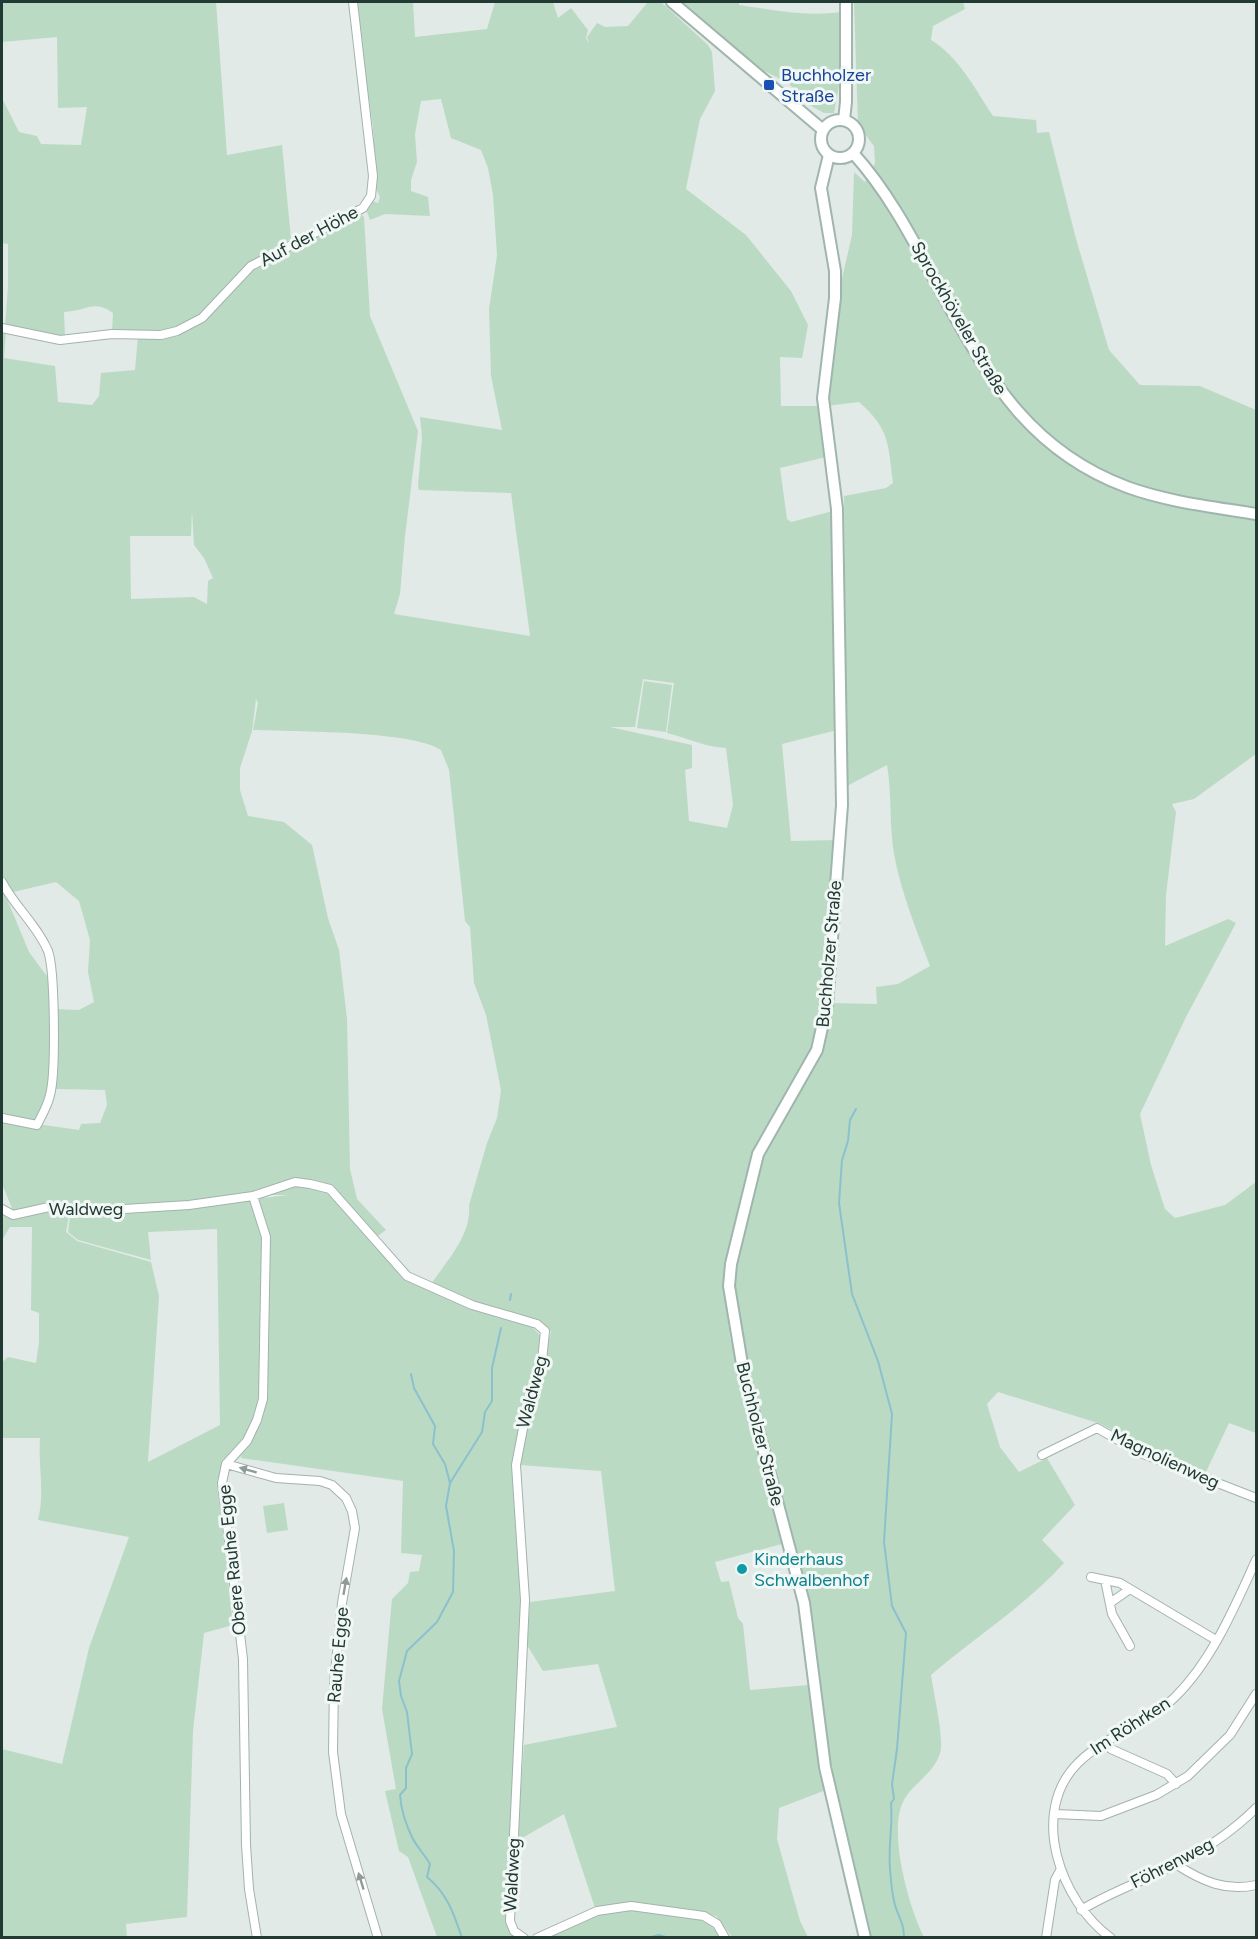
<svg xmlns="http://www.w3.org/2000/svg" width="1258" height="1939" viewBox="0 0 1258 1939" font-family="Figtree,sans-serif">
  <style>
    .green { fill: #bbdac4; fill-rule: evenodd }
    .lines { fill: none; stroke-linecap: round; stroke-linejoin: round }
    .stream { stroke: #8bc1cd; stroke-width: 2 }
    .street-casing { stroke: #a4b2ad; stroke-width: 10 }
    .secondary-casing { stroke: #a0b5ae; stroke-width: 14 }
    .street { stroke: #fff; stroke-width: 8 }
    .secondary { stroke: #fff; stroke-width: 10 }
    .oneway { fill: #909c9a }
    .transit-dot { fill: #1a4fb4; stroke: #f1f7f4; stroke-width: 2 }
    .culture-dot { fill: #0f9aa8; stroke: #f1f7f4; stroke-width: 2 }
    .labels { text-anchor: middle; stroke-width: 6; stroke-linejoin: round; paint-order: stroke }
    .transit-label { font-size: 18px; fill: #164399; stroke: #f1f7f4; text-anchor: start }
    .street-label { font-size: 18px; fill: #223a34; stroke: #f1f7f4 }
    .culture-label { font-size: 18px; fill: #0d838f; stroke: #f1f7f4; text-anchor: start }
  </style>
  <rect width="100%" height="100%" fill="#e1eae6"/>
  <path class="green" d="M2,2h214l11,153 55,-10 9,94 -42,25 -48,50 -13,9 -27,10 -49,-1 1,-19c-19,-14 -27,-2 -49,-1l1,26 -60,-12 3,-39v-43l-6,-1v-145l17,34 18,4 4,8 40,1 6,-38 -29,1 -1,-71 -55,5z
    M355,2h58l2,35 72,-8 8,-27h58l5,16 13,-10 17,22 -2,8 3,6 -2,-7 10,-14 8,4 23,-1 20,-24h13l47,43 4,7 3,39 -15,28 -14,70 60,46 45,56 17,34 -6,33 -22,-1 1,49h38l7,51 -46,11 7,51 4,3 42,-11 4,219 -55,14 9,97 45,-1 -19,219 10,-26 3,-30 47,1 -1,-17 22,-3 32,-18c-14,-37 -29,-74 -36,-112 -5,-29 -2,-60 -7,-89l-40,21 -3,-290 42,-8 7,-5c-5,-39 -3,-54 -34,-81l-33,4 15,-123 11,-48 2,-63 11,10 10,-19 -1,-17 -16,-21 -4,-123h109l2,7 -32,17 -2,14c28,17 44,49 62,76l43,4 1,13 12,-1 27,107 33,111 31,35 60,1 56,24v344l-62,45 -22,5 4,8 -10,83 -1,51 63,-27 8,4 -50,94 -46,97 11,51 14,44 10,9 50,-13 31,-23v251l-27,-10 -24,51 -51,-20 -53,-30 -103,-32 -11,12 13,43 19,25 28,-14 28,47 -33,35 22,23c-39,43 -89,74 -133,112 3,21 11,53 10,73 -2,22 -28,35 -37,52 -17,30 5,108 20,137h-53l-40,-173 -22,-166 -39,-142 -36,-148 -3,-70 -7,53 6,46 52,207 -67,18 6,20 8,-1 9,37 5,6 7,66 59,-5 17,105 -47,18 -2,31 23,82 8,16h-76l-16,-21c-41,-5 -79,-18 -121,-8l-31,-94 -47,27 7,-96 93,-18 -19,-63 -55,7 -16,-26 3,-43 85,-11 -14,-120 -81,-6c6,-45 21,-89 31,-134l-15,-11 -59,-16 -46,-20c16,-23 41,-50 38,-79l18,-62 10,-25 4,-28 -15,-75 -12,-32 -4,-56 -5,-6 -16,-151 -8,-20c-31,-20 -147,-18 -188,-20l5,-27 -2,-4 -4,32 -12,37v22l8,26 36,6 28,23 16,73 11,32 8,69 3,150 7,30 29,31 -11,8 30,40 70,32 57,17 10,10 -29,128 9,145 -15,312 3,11 6,4h-79l-29,-80 -9,-6 -14,-60 11,-2 -14,-80 10,-110 16,-16 2,-11 9,-1 3,-16 -21,-2 2,-72 -162,-23 1,-3 -6,6 -3,-3 -16,22 16,145 -29,8 -11,98 -6,186 -61,7 1,13h-125v-188l60,15 27,-116 40,-111 -91,-17c7,-27 0,-55 2,-82h-38v-76l6,-5 28,6 3,-21v-29l-8,-3 1,-83h-22l-8,13v-29c20,9 45,-1 68,-1l-4,22 11,9 74,21 8,34 -11,166 72,-37 -3,-196 -69,3 3,28 -73,-20 -10,-8 3,-22 147,-7 70,-8h-40l-59,9 -80,4 -40,-2 -55,7 -12,-29v-65l77,11 2,-6 19,-1 7,-18 -2,-15 -49,-1 -13,35 -41,-8v-229l27,65 20,27 3,30 27,1 15,-8 -6,-30 2,-32 -11,-39 -23,-19 -47,11 -7,-14v-548h4l-2,27 51,8 3,36 34,3 7,-9 2,-23 34,-3 3,-34c60,8 75,-30 113,-66 10,-10 28,-16 40,-23l1,6v-6l69,-33 3,3 6,99 48,115 -13,105 -5,58 -6,20 136,22 -19,-143 -92,-3 -1,-4 4,-49 -2,-20 82,13 -11,-54 -2,-67 8,-54 -4,-60 -5,-27 -7,-18 -30,-12 -10,-39 -20,2 -6,33 2,28 -6,18v11l17,6 2,19 -45,-2 -15,6 -4,-11 6,-8 6,2 2,-6 -4,-8 -3,-62zM192,511l2,34 10,13 9,20 -5,3 -1,23 -13,-7 -63,2 -1,-63h61zM643,679l31,4 -7,50c20,5 38,14 59,15l7,57 -6,23 -38,-7 -4,-51 7,-2v-23l-82,-18h25z
    M678,2h61v3c34,5 68,12 102,7v62l-7,39h-10l-11,-6 -25,-24 -37,-19z
    M644,681l28,4 -6,47 -29,-4z
    M284,1503l4,27 -21,3 -4,-27z
    M632,1908c28,5 75,2 89,30h-173l49,-24z"/>
  <g class="lines">
    <path class="stream" d="M856,1109l-6,11 -2,21 -6,19 -3,43 13,91 26,67 14,53 -8,128 8,64 14,27 -9,116 -5,35 2,15 -3,4c2,22 -3,43 -1,66 1,12 2,30 7,42 4,10 7,15 7,27
      M510,1300l1,-6
      M411,1374l3,14 21,38 -2,18 12,20 5,19
      M462,1938c-8,-24 -15,-45 -35,-61l3,-13c-5,-9 -14,-18 -18,-27 -6,-12 -11,-29 -12,-42l6,-7v-20l6,-14 -5,-42 -6,-16 -2,-15 8,-30 30,-29 16,-30 1,-41 -8,-45 4,-23 32,-51 3,-20 7,-11v-33l9,-40
      M647,1938l12,-3 10,3"/>
    <defs>
      <path id="street" d="M2,328l58,12 52,-6 49,1 16,-4 25,-13 49,-52 112,-58 8,-12 2,-20 -20,-174
        M2,882c13,25 35,43 46,69 7,19 8,123 2,144 -2,10 -8,20 -13,30l-35,-7
        M253,1196l13,41 -3,162 -6,21 -10,21 -21,23 -4,19 21,176 3,186 3,44 8,49
        M2,1209l11,6 36,-8 59,3 81,-5 64,-9 42,-14 15,2 20,5 77,87 65,29 65,19 8,7 -3,30 -16,52 -10,52 9,135 -15,321 4,10 10,7
        M1042,1455l55,-27 44,25 115,45
        M226,1464l50,14 44,3 12,4 14,13 6,13 3,17 -13,75 -8,80 -1,69 8,62 37,124
        M1091,1577l29,6 96,57
        M1105,1580l7,34 18,32
        M1110,1603l20,-14
        M1106,1742l5,7 56,25 9,10
        M1055,1814l46,2 55,-21 32,-19 42,-41 26,-41
        M1177,1865c25,16 49,27 79,20
        M1081,1910c31,-19 65,-30 96,-46 29,-15 56,-33 79,-56
        M537,1938l60,-27 34,-5 73,10 13,8 8,14
        M1046,1938l9,-58 6,-11
        M1111,1938c-50,-36 -83,-125 -33,-175 28,-28 69,-38 97,-66 37,-36 60,-91 81,-137"/>
      <path id="secondary" d="M672,2l151,128
        M821 139a19 19 0 1 1 38 0a19 19 0 1 1-38 0Z
        M844,120l2,-18v-100
        M853,153c39,43 64,95 92,146 46,84 88,153 182,188 41,15 87,20 129,27
        M829,155l-8,33 14,83v27l-12,100 14,111 5,296 -15,200 -10,45 -59,104 -27,110 -2,22 15,90 60,227 21,164 40,171"/>
    </defs>
    <use href="#street" class="street-casing"/>
    <use href="#secondary" class="secondary-casing"/>
    <use href="#street" class="street"/>
    <use href="#secondary" class="secondary"/>
  </g>
  <defs><path id="oneway-solid" d="M-6-.8H1V-3.2L6.5 0L1 3.2V.8H-6Z" transform="scale(1.5)"/></defs>
  <g class="oneway">
    <use href="#oneway-solid" transform="translate(248 1470) rotate(-164)"/>
    <use href="#oneway-solid" transform="translate(345 1586) rotate(-80)"/>
    <use href="#oneway-solid" transform="translate(361 1881) rotate(-107)"/>
  </g>
  <rect class="transit-dot" x="763" y="79" width="12" height="12" rx="3"/>
  <circle class="culture-dot" cx="742" cy="1569" r="6"/>
  <g class="labels">
    <g class="transit-label">
      <text x="781" y="81">Buchholzer<tspan x="781" dy="21">Straße</tspan></text>
    </g>
    <g class="street-label">
      <text transform="translate(309 236) rotate(-28)" y="6">Auf der Höhe</text>
      <text transform="translate(959 318) rotate(60)" y="6">Sprockhöveler Straße</text>
      <text transform="translate(829 954) rotate(-85)" y="6">Buchholzer Straße</text>
      <text x="86" y="1215">Waldweg</text>
      <text transform="translate(532 1392) rotate(-75)" y="6">Waldweg</text>
      <text transform="translate(760 1434) rotate(76)" y="6">Buchholzer Straße</text>
      <text transform="translate(1165 1459) rotate(25)" y="6">Magnolienweg</text>
      <text transform="translate(232 1560) rotate(-96)" y="6">Obere Rauhe Egge</text>
      <text transform="translate(338 1655) rotate(-85)" y="6">Rauhe Egge</text>
      <text transform="translate(1130 1726) rotate(-33)" y="6">Im Röhrken</text>
      <text transform="translate(1172 1863) rotate(-27)" y="6">Föhrenweg</text>
      <text transform="translate(512 1875) rotate(-87)" y="6">Waldweg</text>
    </g>
    <g class="culture-label">
      <text x="754" y="1565">Kinderhaus<tspan x="754" dy="21">Schwalbenhof</tspan></text>
    </g>
  </g>
  <rect width="1258" height="1939" fill="none" stroke="#223a34" stroke-width="6"/>
</svg>
